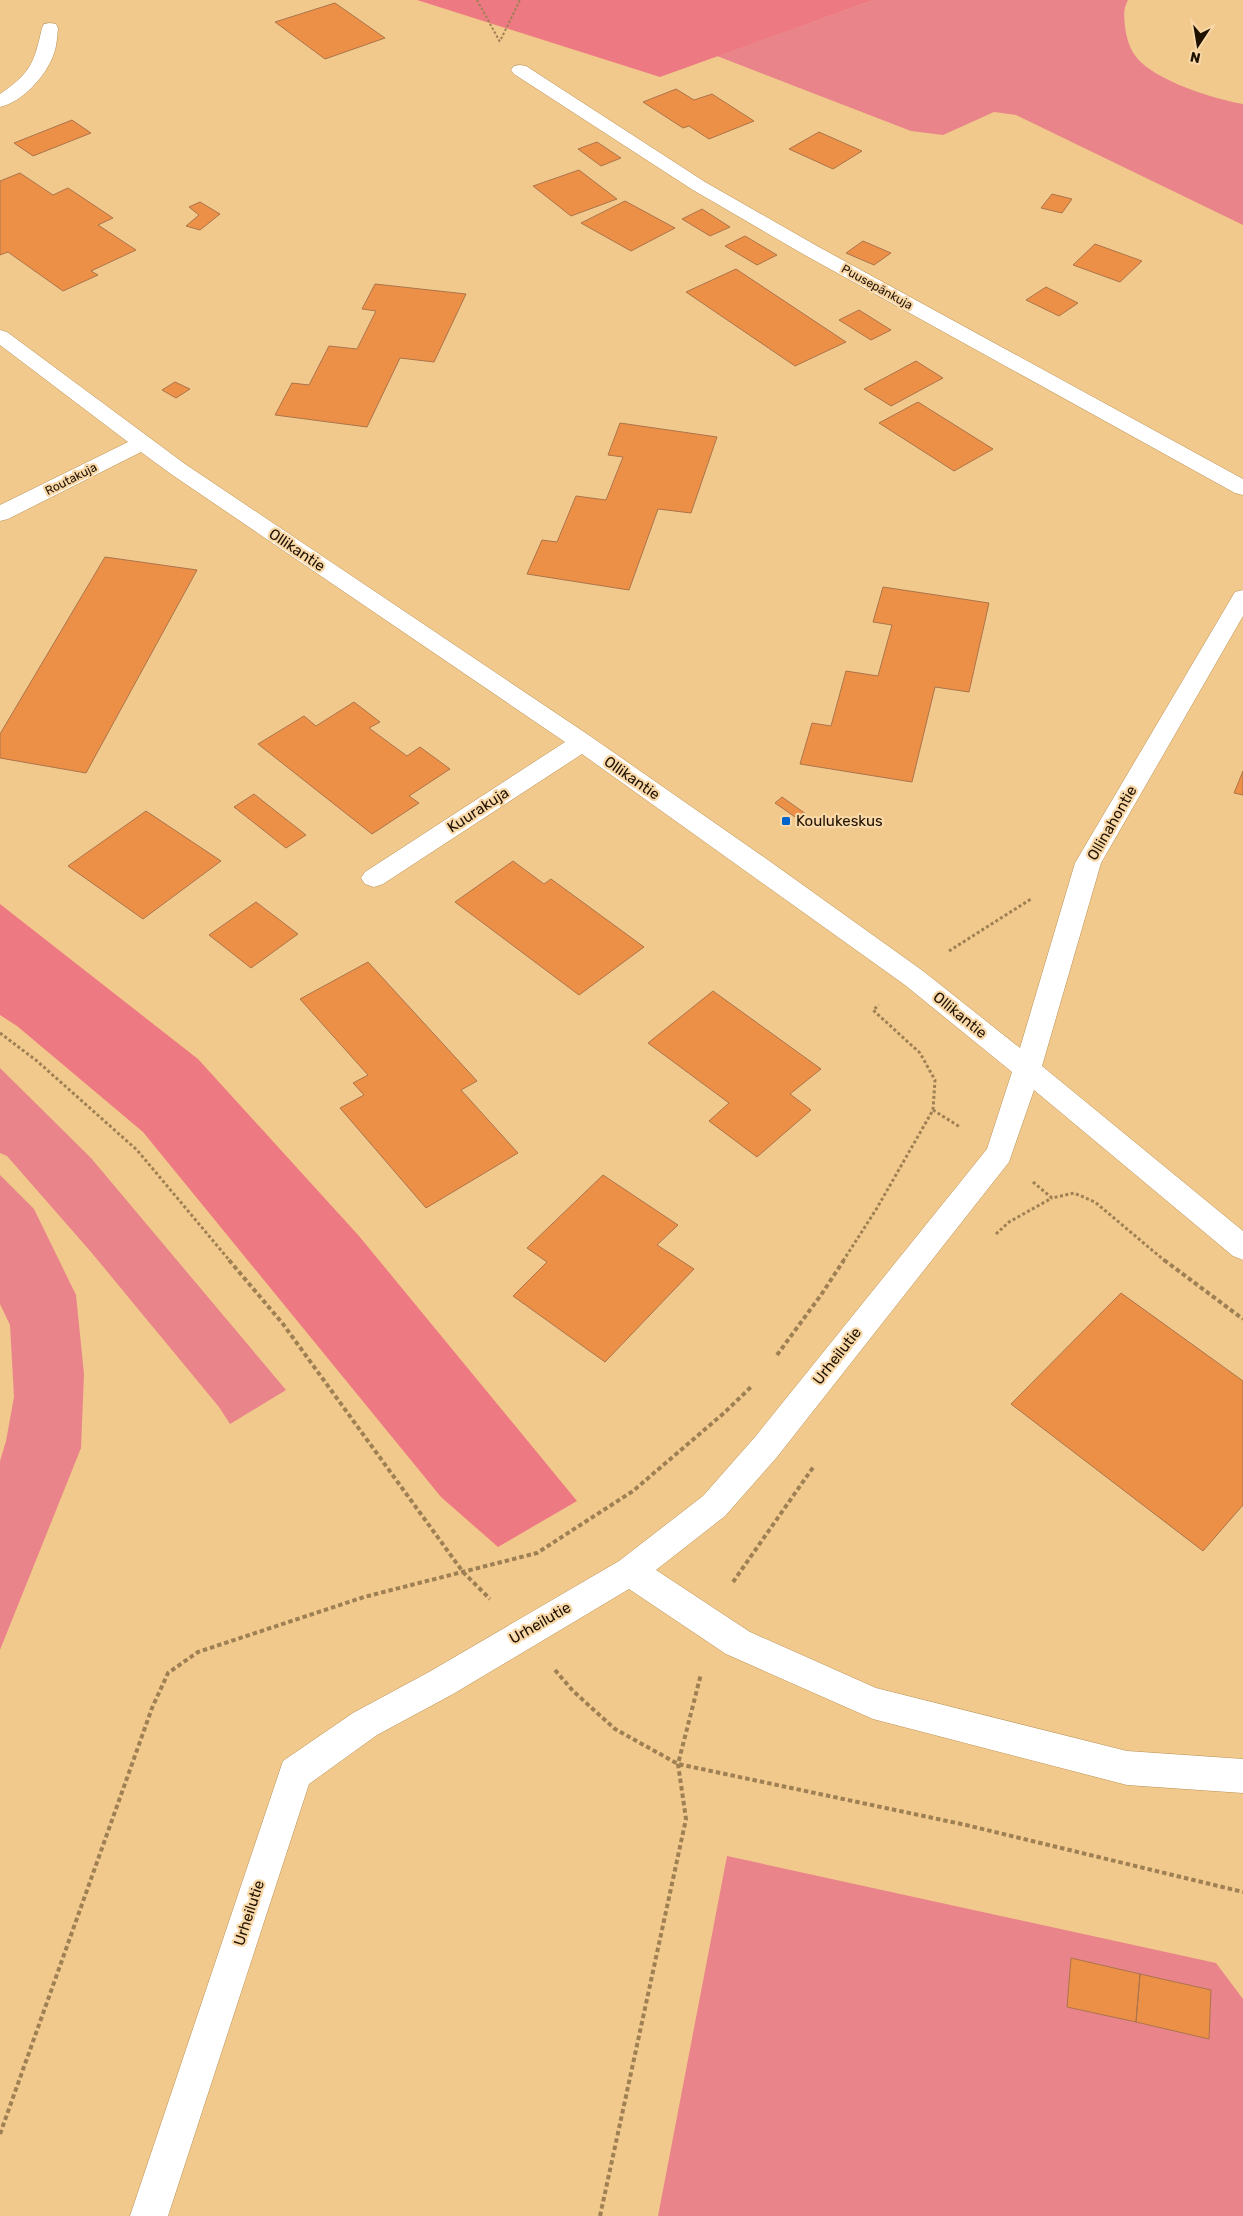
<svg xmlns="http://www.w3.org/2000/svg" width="1243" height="2216" viewBox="0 0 1243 2216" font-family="Rubik,sans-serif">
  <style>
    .green { fill: #e8848a }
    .forest { fill: #ed7a83 }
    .building { fill: #ec9047; stroke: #ac744b }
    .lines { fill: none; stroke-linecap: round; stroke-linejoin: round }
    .minor-casing { stroke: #b89155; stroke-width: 1 }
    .path-far2 { stroke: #9e8054; stroke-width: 2; stroke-dasharray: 2.5 2; stroke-linecap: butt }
    .path-far1 { stroke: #9e8054; stroke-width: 3; stroke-dasharray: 3 2.5; stroke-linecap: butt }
    .path { stroke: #9e8054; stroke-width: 4; stroke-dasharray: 4.5 3; stroke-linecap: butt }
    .minor { fill: #fff; fill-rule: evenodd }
    .poi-dot { fill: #0265cd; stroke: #f9d8a8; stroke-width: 2 }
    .labels { text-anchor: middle; stroke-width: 4.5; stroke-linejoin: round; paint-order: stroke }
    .far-street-label { font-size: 12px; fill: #1f1100; stroke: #f9d8a8 }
    .street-label { font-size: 15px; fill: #1f1100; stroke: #f9d8a8 }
    .poi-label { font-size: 15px; fill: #1f1100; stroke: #f9d8a8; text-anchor: start }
  </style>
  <rect width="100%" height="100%" fill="#f2c98c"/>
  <path class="green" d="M874,0h254c-5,9 -4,16 -3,26 1,11 5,24 12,32 19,23 77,41 106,46v121l-227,-110 -22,-3 -51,23 -32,-4 -194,-75z
    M0,1068l91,90 195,232 -56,34 -11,-17 -128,-155 -84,-96 -7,-3z
    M0,1175l34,34 42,86 8,79 -3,74 -81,202v-189l6,-20 8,-44 -4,-72 -10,-21z
    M727,1856l489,107 27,36v217h-585z"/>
  <path class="forest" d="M417,0h457l-214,77z
    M0,904l198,155 161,177 218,265 -79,46 -57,-50 -298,-365 -126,-106 -17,-11z"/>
  <path class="building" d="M335,3l50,35 -60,21 -50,-37z
    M676,89l18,11 18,-6 42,27 -45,18 -20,-13 -6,2 -40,-26z
    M72,120l19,13 -58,23 -19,-13z
    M819,132l43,19 -29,18 -44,-20z
    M597,142l24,16 -20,8 -23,-17z
    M579,170l38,29 -46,17 -38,-30z
    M20,173l33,22 15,-7 45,30 -15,7 38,25 -45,21 7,4 -35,16 -55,-39 -8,3v-74z
    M1052,194l20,5 -10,14 -21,-5z
    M625,201l50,27 -44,23 -50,-28z
    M200,202l20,12 -20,16 -14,-4 13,-11 -10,-8z
    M702,209l28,18 -20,9 -28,-17z
    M745,236l32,19 -20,10 -32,-19z
    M863,241l28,12 -17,12 -28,-12z
    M1095,244l47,17 -22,21 -47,-17z
    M736,269l110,73 -51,24 -109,-74z
    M375,284l91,10 -32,68 -34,-4 -33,69 -92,-12 17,-32 17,2 20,-39 28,3 19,-38 -14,-2z
    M1046,287l32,16 -19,13 -33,-16z
    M859,310l32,20 -20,10 -32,-20z
    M916,361l27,17 -52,28 -27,-17z
    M175,382l15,7 -14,9 -14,-8z
    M918,402l75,47 -39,22 -75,-48z
    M620,423l97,14 -26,76 -33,-4 -29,81 -102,-16 15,-34 15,2 19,-46 30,4 17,-43 -15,-2z
    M105,557l92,13 -111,203 -86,-15v-24z
    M883,587l106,16 -20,89 -34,-5 -23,95 -112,-18 12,-41 19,3 15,-55 32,5 14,-51 -19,-3z
    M354,702l26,20 -11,6 38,28 13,-9 30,22 -41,27 10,7 -47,31 -114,-90 46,-28 12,10z
    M1243,771v24l-9,-2z
    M254,794l52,41 -20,13 -52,-41z
    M782,797l24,17 -8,5 -23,-16z
    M146,811l75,50 -78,58 -75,-53z
    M513,861l31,23 7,-5 93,68 -65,48 -124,-93z
    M256,902l42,32 -47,34 -42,-33z
    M368,962l109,119 -16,9 57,63 -92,55 -86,-100 24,-13 -11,-12 15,-8 -68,-76z
    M713,991l108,78 -31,25 21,16 -54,47 -48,-36 20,-18 -81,-60z
    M603,1175l75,50 -21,20 37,24 -89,93 -92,-66 34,-34 -20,-14z
    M1121,1293l122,88v124l-40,46 -192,-147z
    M1071,1958l69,16 -4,48 -69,-15z
    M1140,1974l71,16 -2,49 -73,-17z"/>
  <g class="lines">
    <defs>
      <path id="minor" d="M50,23l6,1 2,4c-1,9 -1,19 -5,28 -8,21 -31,46 -53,51v-13c31,-21 34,-31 42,-66l2,-4z
        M520,65l6,1 179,116 112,64 426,233v16l-8,-2 -432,-239 -110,-64 -179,-116 -3,-4 3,-4z
        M0,330l7,2 178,132 405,272 178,124 155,111 97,77 55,-185 157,-266 3,-5 8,-2v26l-142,247 -59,203 201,165v29l-10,-4 -199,-166 -25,72 -232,295 -52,59 -69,54 94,62 126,56 251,63 116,8v34l-116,-8 -254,-66 -147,-65 -97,-65 -176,105 -76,41 -68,49 -141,432h-38l153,-455 70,-48 76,-41 190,-111 84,-65 52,-59 232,-288 25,-77 -107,-87 -323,-231 -199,130 -9,3 -9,-3 -4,-6 4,-6 200,-130 -394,-268 -30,-22 -133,67 -8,2v-16l128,-63 -128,-97z"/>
    </defs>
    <use href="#minor" class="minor-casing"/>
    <path class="path-far2" d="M477,0l23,42
      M501,39l19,-39"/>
    <path class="path-far1" d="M949,951l82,-52
      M0,1033l37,28 100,89 93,111
      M933,1110l27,17
      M1033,1182l19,16 22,-5 21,9 70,59
      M996,1234l13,-12 43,-24
      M843,1261l34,-53 56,-98 2,-30 -15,-27 -47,-43 6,-5"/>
    <path class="path" d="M229,1260l54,64 180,248 27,27
      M1164,1260l79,59
      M777,1355l44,-60 23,-35
      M733,1582l81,-116
      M555,1670l18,21 42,38 63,35 288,61 277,67
      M0,2134l152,-426 16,-35 30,-21 166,-55 173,-44 96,-62 91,-78 27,-26
      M600,2216l86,-397 -8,-55 23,-90"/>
    <use href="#minor" class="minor"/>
  </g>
  <rect class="poi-dot" x="781" y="816" width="10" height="10" rx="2.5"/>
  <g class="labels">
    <g class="far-street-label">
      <text transform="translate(877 287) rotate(29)" y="4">Puusepänkuja</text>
      <text transform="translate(71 479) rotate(-27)" y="4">Routakuja</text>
    </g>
    <g class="street-label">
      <text transform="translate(297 550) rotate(34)" y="5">Ollikantie</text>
      <text transform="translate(632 778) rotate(35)" y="5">Ollikantie</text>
      <text transform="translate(478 810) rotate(-33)" y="5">Kuurakuja</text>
      <text transform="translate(1112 823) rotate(-60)" y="5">Ollinahontie</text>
      <text transform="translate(960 1015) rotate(39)" y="5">Ollikantie</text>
      <text transform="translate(837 1356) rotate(-52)" y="5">Urheilutie</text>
      <text transform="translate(540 1623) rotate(-30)" y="5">Urheilutie</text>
      <text transform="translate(249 1913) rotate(-72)" y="5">Urheilutie</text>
    </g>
    <g class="poi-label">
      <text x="796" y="826">Koulukeskus</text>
    </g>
  </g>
  <g transform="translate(1198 45) rotate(192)" stroke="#f9d8a8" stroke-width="4" paint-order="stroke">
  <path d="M0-4L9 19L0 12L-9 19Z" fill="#1f1100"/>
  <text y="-8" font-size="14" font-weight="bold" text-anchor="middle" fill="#1f1100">N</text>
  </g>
</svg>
